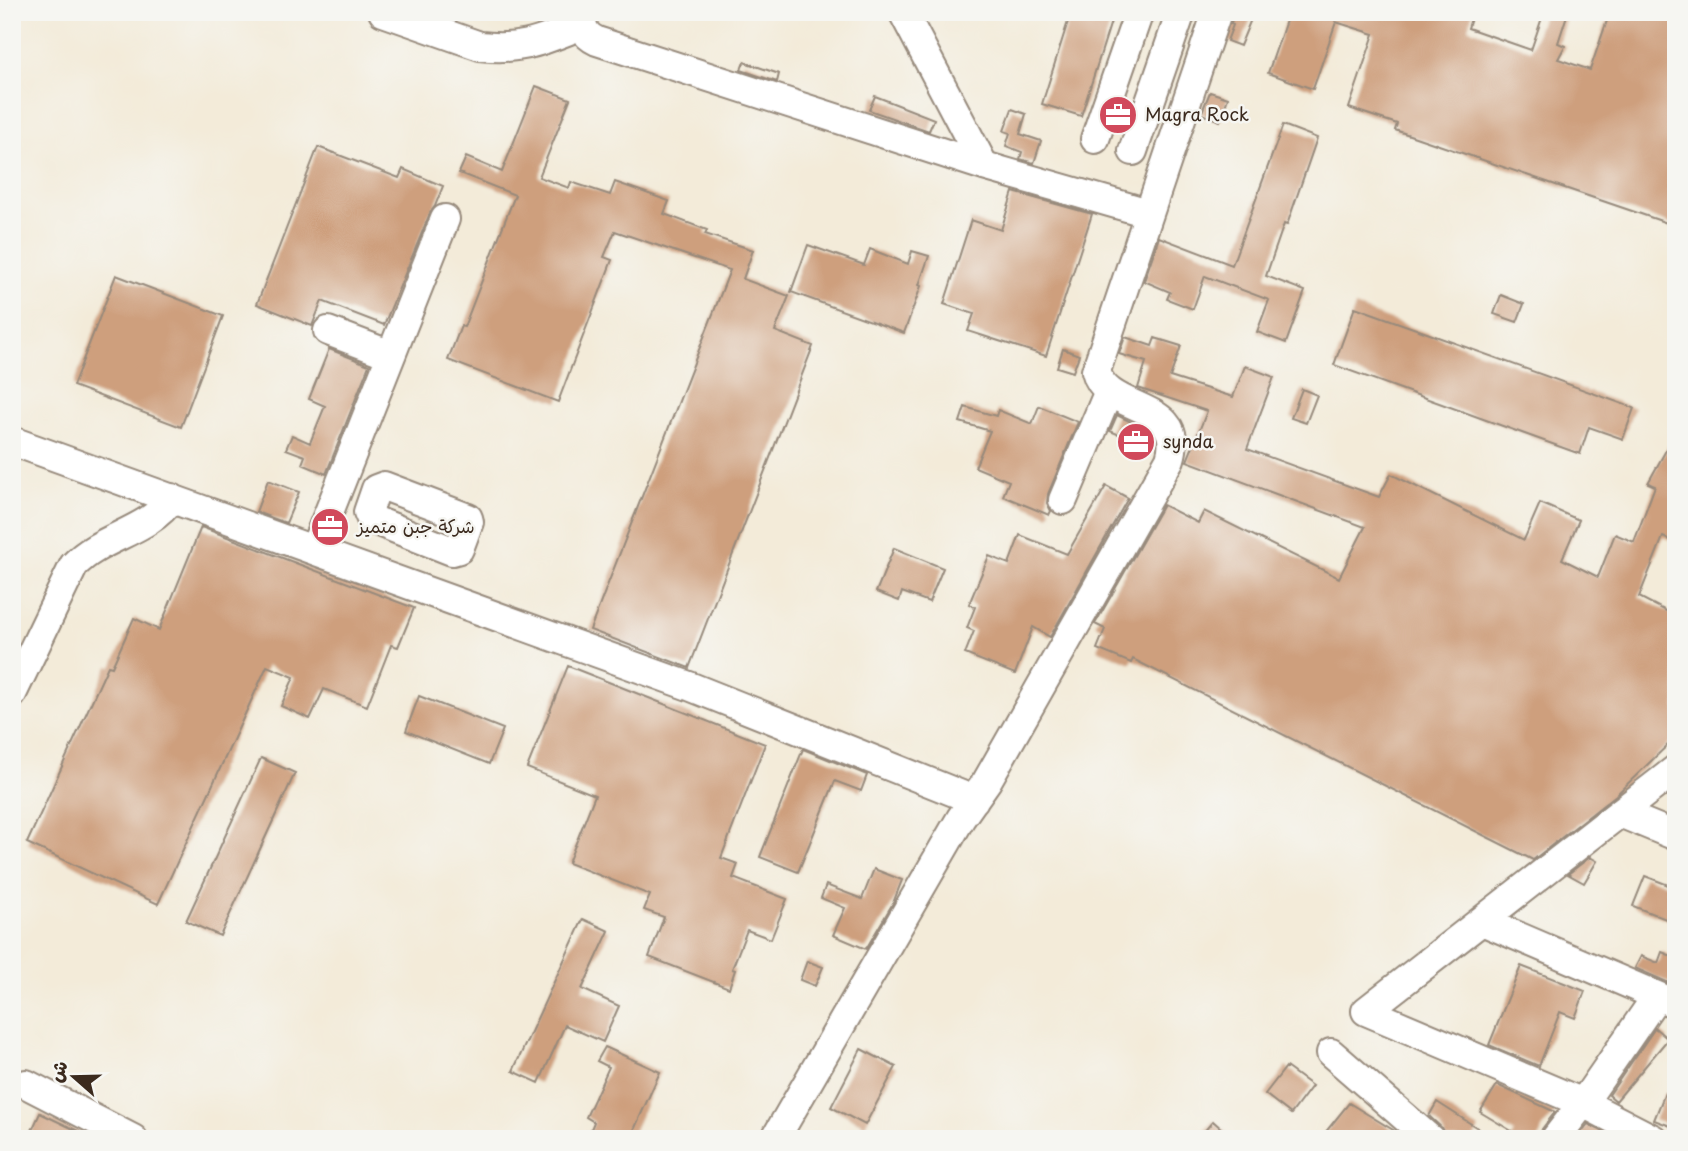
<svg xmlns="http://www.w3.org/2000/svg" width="1688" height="1151" viewBox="0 0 1688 1151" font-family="'Playpen Sans','Playpen Sans Arabic',sans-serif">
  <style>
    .building { fill: #ce9f7d }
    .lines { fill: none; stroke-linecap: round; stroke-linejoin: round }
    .minor-casing { stroke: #978a7c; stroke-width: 32 }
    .minor { stroke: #fff; stroke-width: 28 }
    .labels { text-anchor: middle; stroke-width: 5; stroke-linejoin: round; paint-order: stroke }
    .poi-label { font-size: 18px; fill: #3b2a1e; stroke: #f6f6f2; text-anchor: start }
  </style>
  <rect width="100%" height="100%" fill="#f6f6f2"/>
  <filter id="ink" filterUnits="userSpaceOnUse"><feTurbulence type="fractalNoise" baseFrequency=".0143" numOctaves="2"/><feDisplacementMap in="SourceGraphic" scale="14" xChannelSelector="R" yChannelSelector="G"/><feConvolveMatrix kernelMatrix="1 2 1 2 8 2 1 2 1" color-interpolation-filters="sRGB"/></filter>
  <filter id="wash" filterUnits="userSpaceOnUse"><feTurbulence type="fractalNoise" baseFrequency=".00686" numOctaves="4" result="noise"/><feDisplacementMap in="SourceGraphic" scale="28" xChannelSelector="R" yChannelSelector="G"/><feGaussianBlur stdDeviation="1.57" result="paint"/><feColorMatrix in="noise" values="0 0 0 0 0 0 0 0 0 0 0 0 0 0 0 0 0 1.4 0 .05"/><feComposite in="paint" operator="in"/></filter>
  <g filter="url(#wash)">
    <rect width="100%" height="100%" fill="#f3ebd9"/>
    <g id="blocks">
      <path class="building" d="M1071,12h43l-33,104 -39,-12z
        M1233,12h21l-14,34 -13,-5 6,-16 -2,-1z
        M1289,12h184l-5,16 63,22 13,-38h24l-10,31 7,3 -7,13 32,11 20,-58h66v214l-281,-96 2,-6 -48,-16 25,-74 -38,-12 -23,67 -45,-16z
        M744,62l35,12 -2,8 -36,-12z
        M536,86l34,13 -31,78 30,11 2,-6 39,13 5,-13 54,19 -5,13 43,16 -2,4 48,16 -10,29 46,17 -14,35 38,15 -124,322 -99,-38 140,-360 -115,-39 -11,26 8,3 -54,142 -110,-42 13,-34 3,1 51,-132 -56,-22 7,-16 36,15z
        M1210,92l18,6 -8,23 -19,-7z
        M875,96l59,23 -5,12 -60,-21z
        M1012,109l14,5 -6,20 21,7 -7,22 -14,-4 2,-7 -16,-6 4,-13 -6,-2z
        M1283,125l34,13 -30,87 -3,-1 -18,52 39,15 -19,52 -29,-11 12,-32 -64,-24 -12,33 -26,-10 3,-7 -26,-11 15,-44 73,28z
        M318,147l81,31 4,-9 40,17 -8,20 -5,7 -46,112 -62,-24 -10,25 -55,-22z
        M1013,192l79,22 -46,142 -78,-25 6,-17 -30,-10 27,-84 30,10z
        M808,245l56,20 6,-16 38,15 4,-13 17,5 -10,29 2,1 -17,47 -113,-41z
        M116,275l107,41 -42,111 -108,-41z
        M1501,295l23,9 -7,18 -23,-8z
        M1355,307l279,101 -11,31 -34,-12 -9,27 -246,-89z
        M1125,337l27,9 3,-8 26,8 -11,31 63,20 12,-31 29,11 -27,72 132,48 12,-23 133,66 16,-37 39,17 -17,39 36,18 17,-43 19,8 21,-56 -7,-3 28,-51v110l-13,-5 -24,60 37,19v121l-60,58 -83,65 -400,-201 -2,4 -34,-14 8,-20 -10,-5 68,-119 35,18 6,-12 135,67 26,-51 -178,-66 20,-50 -69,-23 8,-26 -27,-8z
        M329,349l40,16 -43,109 -24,-10 3,-8 -19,-7 6,-14 18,8 15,-37 -16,-7z
        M1063,349l16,6 -6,17 -16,-5z
        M1302,389l15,6 -11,28 -15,-5z
        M1039,406l39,16 -30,72 -1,9 4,8 -2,4 -46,-19 6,-15 -34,-14 15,-36 -30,-9 5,-15 31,9 2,-6 34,14z
        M1117,415l30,15 6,6 -4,11 -39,-16z
        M268,480l31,12 -13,31 -30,-11z
        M1106,486l22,12 -78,139 -17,-10 -18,47 -50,-20 9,-23 -7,-3 8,-21 -6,-3 20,-48 20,8 11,-29 47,19z
        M201,527l213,81 -16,39 -7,-2 -24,61 -43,-17 -14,30 -29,-13 13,-29 -27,-11 -109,238 -131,-61 81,-177 4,1 22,-49 25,12z
        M894,548l49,20 -14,34 -27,-10 -3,9 -23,-9z
        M568,666l197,78 -44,114 17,6 -5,14 54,21 -16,40 -24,-9 -15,39 3,1 -6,18 -80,-31 15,-40 -20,-7 6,-15 -82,-32 27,-68 -68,-27z
        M419,696l84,33 -14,35 -83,-33z
        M803,749l64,26 -6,16 -26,-10 -37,91 -38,-15z
        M261,758l34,15 -75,163 -34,-15z
        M1590,857l7,4 -13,22 -16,-9z
        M874,869l28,11 -9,23 -27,46 -33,-14 12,-27 -24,-10 5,-13 36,14z
        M1645,876l31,12v35l-43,-17z
        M583,919l26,12 -27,58 37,17 -16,36 -38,-17 -26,58 -26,-12z
        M1662,952l14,6v28l-41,-18 6,-12 17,7z
        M807,961l16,6 -8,19 -15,-6z
        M1521,966l64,25 -10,27 -15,-6 -21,54 -50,-21z
        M1655,1028l13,11 -52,62 -7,-6z
        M605,1047l55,25 -30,67h-43l7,-17 -8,-5 23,-50 -12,-6z
        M861,1049l35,18 -31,58 -34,-18z
        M1286,1067l26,19 -21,28 -26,-20z
        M1497,1085l58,27 -13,17 -3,10h-28l4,-6 -35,-21z
        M1665,1093l11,4v31l-22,-8z
        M1437,1102l42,27 -6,10h-27l-5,-12 -12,-11z
        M1349,1103l49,30 6,6h-84z
        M40,1113l23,11 32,15h-67z
        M1213,1121l20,18h-35z
        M1588,1124l12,6 13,9h-37z"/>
    </g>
  </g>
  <g filter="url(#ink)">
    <use href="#blocks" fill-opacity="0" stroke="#978a7c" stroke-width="2"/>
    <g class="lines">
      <defs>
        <path id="minor" d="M383,12l97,34c43,5 63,-6 102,-21
          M584,12c-4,14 0,23 13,29l387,125 164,47
          M903,12l81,154
          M1095,139l44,-127
          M1133,151l48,-139
          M328,331l63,24
          M12,441l677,245 285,114
          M384,486l84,32 1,4 -10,27 -7,2 -81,-32 -3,-7 8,-23z
          M1063,500l46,-109
          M314,550l131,-331
          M12,694l62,-129c27,-29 75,-33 98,-67
          M1620,813l56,23
          M1482,921l194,83
          M1331,1053l99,86
          M26,1084l107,55
          M775,1139l186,-321 26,-37 183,-322c18,-59 -64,-45 -74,-88l121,-359
          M1555,1139l28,-36 74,-107
          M1653,1139l-70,-36 -217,-92 310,-242"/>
      </defs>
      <use href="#minor" class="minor-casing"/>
      <use href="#minor" class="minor"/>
    </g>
  </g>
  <defs>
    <symbol id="office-disc" viewBox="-11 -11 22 22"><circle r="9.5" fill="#d1495b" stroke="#f6f6f2"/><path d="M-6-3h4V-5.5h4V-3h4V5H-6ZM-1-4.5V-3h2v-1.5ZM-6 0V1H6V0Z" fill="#fff"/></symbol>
  </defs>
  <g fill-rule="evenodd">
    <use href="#office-disc" x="1096" y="93" width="44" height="44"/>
    <use href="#office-disc" x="1114" y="420" width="44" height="44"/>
    <use href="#office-disc" x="308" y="505" width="44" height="44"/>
  </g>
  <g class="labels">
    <g class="poi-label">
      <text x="1145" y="121">Magra Rock</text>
      <text x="1163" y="448">synda</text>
      <text x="357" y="533">شركة جبن متميز</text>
    </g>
  </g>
  <rect width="1688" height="1151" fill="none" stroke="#f6f6f2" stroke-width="42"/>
  <g transform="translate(74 1077) rotate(290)" stroke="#f6f6f2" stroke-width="5" paint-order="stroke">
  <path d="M0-5L12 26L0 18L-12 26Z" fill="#3b2a1e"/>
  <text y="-10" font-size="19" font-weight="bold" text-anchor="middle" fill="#3b2a1e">ش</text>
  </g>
</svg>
